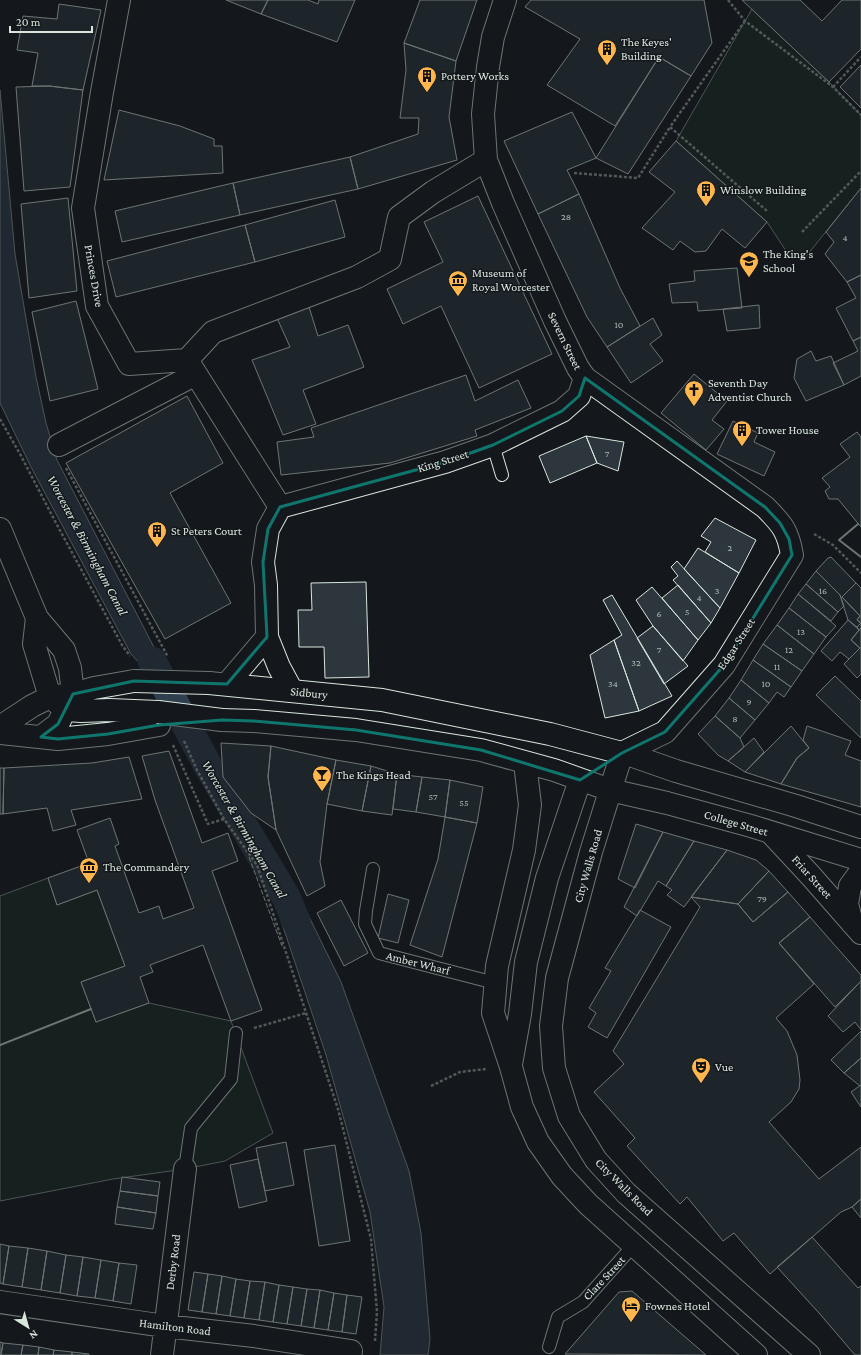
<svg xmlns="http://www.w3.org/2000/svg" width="861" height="1355" viewBox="0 0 861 1355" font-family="'Crimson Pro',serif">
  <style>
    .green { fill: #1a2d24; stroke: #939e99 }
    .water { fill: #2f3f4d; stroke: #939e99 }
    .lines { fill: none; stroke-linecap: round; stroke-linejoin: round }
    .canal { stroke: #2f3f4d; stroke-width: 29 }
    .building { fill: #2c363c; stroke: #d8e6dc }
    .lane-casing { stroke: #d8e6dc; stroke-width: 14 }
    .street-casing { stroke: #d8e6dc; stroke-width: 24 }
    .primary-casing { stroke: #d8e6dc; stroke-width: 24 }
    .path { stroke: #9da8a2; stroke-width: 2.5; stroke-dasharray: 3 2; stroke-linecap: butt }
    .lane { stroke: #14181c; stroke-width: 12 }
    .street { stroke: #14181c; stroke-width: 22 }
    .primary { stroke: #14181c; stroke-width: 22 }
    .primary-bridge-casing { stroke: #d8e6dc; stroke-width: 24; stroke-linecap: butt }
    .primary-bridge { stroke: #14181c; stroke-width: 22 }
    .fence { stroke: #d8e6dc; stroke-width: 1; stroke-dasharray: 5 2; stroke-linecap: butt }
    .wall { stroke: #d8e6dc; stroke-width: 2 }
    .marked { fill: none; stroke: #0f766e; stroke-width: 3; stroke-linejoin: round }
    .labels { text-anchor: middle; stroke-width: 3; stroke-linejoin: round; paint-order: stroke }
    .number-label { font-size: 10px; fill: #adbab4 }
    .poi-label { font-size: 12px; fill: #d8e6dc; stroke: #14181c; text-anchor: start }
    .street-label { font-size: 12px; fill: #d8e6dc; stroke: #14181c }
    .water-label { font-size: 13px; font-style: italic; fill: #d8e6dc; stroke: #14181c }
  </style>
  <rect width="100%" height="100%" fill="#14181c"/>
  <path class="green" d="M752,9l77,73 32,33v73l-57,71 -16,-5 -21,-32 -91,-81z
    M48,878l9,27 40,-15 28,76 -44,16 15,40 53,-19 82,18 42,112 -48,28 -40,8 -72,10 -113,22v-305z"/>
  <path class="water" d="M0,90l15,164 21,123 10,46 11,37 101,195 14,43 -41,-44 -100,-187 -31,-64z
    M292,882l49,100 68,189 12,62 9,106 -2,16h-48l4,-48 -14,-95 -44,-157 -56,-167z"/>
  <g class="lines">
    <path class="canal" d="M152,661l56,105 78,131 10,24"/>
  </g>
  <path class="building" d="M226,0h42l-7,14z
    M268,0h40l10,4 1,-4h36l-18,42 -76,-28z
    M420,0h57l-21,61 -52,-18z
    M531,0h173l8,43 -21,33 -32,-19 -44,69 -68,-41 33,-46 -55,-32z
    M742,0h58l22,21 20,-21h19v49l-32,33z
    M59,4l42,6 -18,80 -34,-4h-17l6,-33 -21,-3 6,-34 34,3z
    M404,43l52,18 -7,56 8,43 -99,29 -8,-32 68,-23 1,-16h-19l6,-48z
    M659,57l32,19 -63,98 -32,-16z
    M861,65v43l-21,-21z
    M49,86l34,4 -13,97 -46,4 -8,-104z
    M119,110l61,16 34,13v7h8l1,27 -119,7z
    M572,112l24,46 -29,12 12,24 -41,20 -34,-73z
    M676,141l91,81 -22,26 -23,-19 -16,22 -11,1 -15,-11 -7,9 -31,-22 33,-36 -26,-20z
    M350,157l8,32 -118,26 -7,-32z
    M233,183l7,32 -118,27 -7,-31z
    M861,188v87l-14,7 -22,-28 9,-12 -8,-10z
    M579,194l41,94 20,38 -33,21 -20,-30 -49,-103z
    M478,196l74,158 -73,34 -38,-82 -38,18 -16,-35 56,-27 -19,-40z
    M68,198l9,93 -48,7 -8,-94z
    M335,200l10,37 -90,25 -10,-37z
    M245,225l10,37 -139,35 -9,-36z
    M737,268l5,40 -44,3 -1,-9 -25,1 -3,-19 26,-3 -1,-10z
    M861,275v62l-8,4 -17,-33 20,-10 -9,-16z
    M76,301l22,88 -48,12 -18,-89z
    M759,305l1,23 -33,3 -4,-22z
    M309,307l9,29 30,-11 16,42 -61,23 13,34 -33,11 -31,-75 38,-13 -13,-29z
    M653,318l9,17 -12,9 13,17 -32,22 -24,-36z
    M861,337v39l-17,9 -11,-22 25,-12 -5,-10z
    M811,351l5,10 15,-5 13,29 -38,16 -12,-23 3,-19z
    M694,374l33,27 -15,19 12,9 -18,21 -45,-37z
    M466,375l9,26 43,-21 13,28 -56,22 2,6 -87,27 -109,12 -4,-33 37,-5 -3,-9z
    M187,396l36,67 -53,30 61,110 -66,36 -99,-176z
    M733,421l25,12 -4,9 21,10 -11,24 -47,-22z
    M857,432l4,5v90l-23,-28h-9l-4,-8 5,-4 -8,-9 28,-21 -10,-13z
    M586,436l38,6 -6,29 -21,-8z
    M586,436l11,27 -47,20 -11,-27z
    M715,518l41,22 -17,33 -34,-21 6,-10 -10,-6z
    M698,548l41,25 -19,35 -36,-39z
    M831,557l25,26 -14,14 18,19 -3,4 4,3 -4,4 -9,-7 -8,-25 -24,-24 12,-13z
    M677,561l43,47 -9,15 -38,-43 5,-4 -7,-9z
    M816,571l24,24 4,11 -6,6 -32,-28z
    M366,582l3,95 -44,1 -1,-31h-25l-1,-37h14l-1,-27z
    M856,583l5,5v40l-2,2 -2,-3 4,-4 -4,-3 3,-4 -18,-19z
    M806,584l32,28 -7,9 -33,-27z
    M678,585l33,38 -13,17 -36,-42z
    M652,587l46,53 -15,21 -30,-35 -17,-26z
    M798,594l38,32 -10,11 -37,-29z
    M612,595l60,101 -33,15 -25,-71 8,-5 -19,-35z
    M789,608l37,29 -12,17 -37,-29z
    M848,620l11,10 -8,10 9,8 -11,11 -9,-7 -8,9 -11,-10z
    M777,625l37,29 -12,17 -39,-27z
    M653,626l35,40 -24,18 -27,-46z
    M861,628v46l-4,4 -13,-14 16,-16 -9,-8z
    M614,640l25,71 -34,7 -15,-63z
    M763,644l39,27 -11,16 -38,-27z
    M753,660l38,27 -7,10 -7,-5 -8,11 -28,-23z
    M835,676l26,25v37l-45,-43z
    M741,680l28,23 -14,17 -26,-22z
    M729,698l26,22 -15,18 -25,-22z
    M715,716l25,22 4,9 -16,14 -10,-6 -20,-21z
    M791,726l18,22 -12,10 -16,26 -36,-12z
    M807,726l44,15 -6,14 16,6v46l-80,-23 16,-26 12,-10 -6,-8z
    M754,738l10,14 -19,20 -17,-11z
    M221,743l50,3 -3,31 8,53 -25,-17 -28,-36z
    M271,746l65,14 -9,44 -7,58 5,24 -18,10 -31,-66 -8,-53z
    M169,751l33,92 26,-10 10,28 -26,10 50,139 -31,11 -28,-76 -53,20 3,7 -13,5 9,26 -53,19 -15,-40 44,-16 -28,-76 -40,15 -9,-27 41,-15 -12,-33 33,-12 9,26 -4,2 24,67 20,-7 4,13 31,-11 -39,-108 -13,-44z
    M129,757l13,42 -71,11 5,15 -23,6 -6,-23 -44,6 1,-46 88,-5z
    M336,760l35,6 -9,45 -35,-7z
    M371,766l26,8 -5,41 -30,-4z
    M0,768h4l-1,46h-3z
    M397,774l25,3 -6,35 -23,-3z
    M422,777l28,3 -5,37 -29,-5z
    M450,780l33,7 -6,36 -32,-6z
    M445,817l32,6 -35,134 -32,-12 28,-86z
    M636,824l27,8 -28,56 -17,-9z
    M663,832l31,9 -28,45 -8,-5 -21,35 -13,-9z
    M694,841l33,9 -43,57 -17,-12 5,-5 -6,-4z
    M727,850l29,10 13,11 -31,33 -47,-7z
    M769,871l19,21 -35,30 -15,-18z
    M788,892l22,25 -31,26 35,41 -38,34 11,13 10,24 3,25 -1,9 -8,13 -22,20 50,57 42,-32v52l-9,8 -11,5 -71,62 -36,-41 -11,8 -36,-44 -7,7 -53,-58 8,-8 -41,-46 30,-28 -11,-13 87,-144 -9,-10 47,7 15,18z
    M388,894l21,6 -11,43 -20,-5z
    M341,900l27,53 -24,13 -27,-53z
    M640,910l31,17 -64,111 -19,-11 8,-14 -7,-5 22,-37 -6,-3z
    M810,917l51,58v6l-26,26 -56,-64z
    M861,981v49l-6,-8 -12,10 -15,-16z
    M861,1031v27l-17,15 -13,-13z
    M861,1058v27l-1,1 -16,-13z
    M861,1085v22l-10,-15z
    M286,1142l8,43 -29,6 -9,-43z
    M335,1145l15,96 -31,5 -15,-96z
    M258,1159l9,42 -28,7 -9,-43z
    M122,1177l38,5 -2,14 -38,-5z
    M120,1191l38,5 -2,17 -39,-6z
    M861,1199v19l-9,-11z
    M117,1207l39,6 -3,16 -38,-5z
    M812,1237l46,51 3,-2v69h-6l-36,-42 -42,-46z
    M0,1244l9,2 -6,38 -3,-1z
    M9,1246l19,2 -6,39 -19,-3z
    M28,1248l19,3 -6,39 -19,-3z
    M47,1251l19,4 -6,38 -19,-3z
    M66,1255l17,2 -6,39 -17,-3z
    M83,1257l18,3 -6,38 -18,-2z
    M101,1260l18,3 -6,38 -18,-3z
    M119,1263l18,2 -6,39 -18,-3z
    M194,1272l14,2 -6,38 -14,-2z
    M208,1274l14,2 -6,38 -14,-2z
    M222,1276l14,3 -6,37 -14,-2z
    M236,1279l14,2 -6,37 -14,-2z
    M250,1281l15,1 -6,38 -15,-2z
    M265,1282l14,3 -6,37 -14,-2z
    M279,1285l14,2 -6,37 -14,-2z
    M293,1287l14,2 -6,37 -14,-2z
    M307,1289l13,1 -6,38 -13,-2z
    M320,1290l14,3 -6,37 -14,-2z
    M632,1291l74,64 -141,-1 54,-62z
    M334,1293l13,2 -5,37 -14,-2z
    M347,1295l15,2 -6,37 -14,-2z
    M0,1342l3,1 -2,12h-1z
    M3,1343l20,2 -2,10h-20z
    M23,1345l16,2 -1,8h-17z
    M39,1347l15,3 -1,5h-15z
    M54,1350l18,2v3h-19z
    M72,1352l17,2v1h-17z"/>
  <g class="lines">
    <defs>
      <path id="lane" d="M493,445l9,30
        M373,869l-7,42 -1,13 14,29 116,30
        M185,1169l6,-41 40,-49 5,-46
        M549,1347l9,-30 25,-15 50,-56"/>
      <path id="street" d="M119,0l-17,92 -19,116 14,98 32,58 58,-4 93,147
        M505,0l-12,37 -5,30 -5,47 3,46 17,43 52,118 23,47 7,10 180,129c17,17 23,24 27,48l-68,110 -59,67 -43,21
        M187,360l26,-28 144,-55 33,-18 9,-42 34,-25 53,-32
        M59,445l137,-71
        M280,507l165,-45 48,-17 69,-34 17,-15 6,-18
        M280,507l-12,22 -5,33 3,23 1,52 12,30 13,24
        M227,684l40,-47
        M771,833l40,43 50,57
        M852,923l-5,-19 3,-18 11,-15
        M0,1302l165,24 89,10 97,15
        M162,1355l23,-186"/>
      <path id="primary" d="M0,529l37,89 27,32 6,18 3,26 -15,30 -17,13
        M37,618l-3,26 16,53
        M209,683l173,17 168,34 83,22 43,15 120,35 65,21
        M55,701l11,9 15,1 29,-1 48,2
        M222,720l32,1 102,9 125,20 73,20 56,20 57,13 84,23 110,34
        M0,727l32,-21 18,-9 23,-3 21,-6 40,-7
        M0,733l58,6 50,-5 51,-9
        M622,753l-31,99 -34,126 -6,48 3,42 15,48 27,44 30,33 183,162
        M525,763l5,42 -6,45 -27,116 -4,47 18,54 11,40 16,35 24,34 26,28 168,151
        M511,1064l9,-50 6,-52 21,-84 33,-98"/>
    </defs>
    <use href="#lane" class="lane-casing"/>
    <use href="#street" class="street-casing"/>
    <use href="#primary" class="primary-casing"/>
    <path class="path" d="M728,0l17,21 88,66 28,28
      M745,21l-75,106 97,84
      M833,87l28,-30
      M574,173l64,5 32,-51
      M802,232l59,-61
      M0,419l20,35 36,69 66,122 8,11
      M66,468l102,189
      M814,534l19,11 28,28
      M184,741l13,29 27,49 33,46 81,244 33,130 6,73 -2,29
      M173,745l35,79 16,-5
      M254,1028l52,-15
      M431,1086l29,-14 26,-3"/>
    <use href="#lane" class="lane"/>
    <use href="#street" class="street"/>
    <use href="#primary" class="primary"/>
    <defs>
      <path id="primary-bridge" d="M134,681l75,2
        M158,712l64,8"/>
    </defs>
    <use href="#primary-bridge" class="primary-bridge-casing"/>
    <use href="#primary-bridge" class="primary-bridge"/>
    <path class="fence" d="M249,857l33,89"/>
    <path class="wall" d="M858,524l-19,16 22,17
      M0,1045l91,-36"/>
  </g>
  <path d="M0 0H861V1355H0ZM585,378l180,129 15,16 9,16 3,16 -68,110 -59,67 -43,21 -42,27 -99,-30 -125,-20 -102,-9 -32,-1 -63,5 -51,9 -50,5 -17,-2 17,-13 15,-30 61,-13 93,3 40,-47 -4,-75 5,-33 12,-22 165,-45 48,-17 69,-34 17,-15z" fill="#14181c" fill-opacity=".55" fill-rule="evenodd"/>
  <path class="marked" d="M585,378l180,129 15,16 9,16 3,16 -68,110 -59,67 -43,21 -42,27 -99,-30 -125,-20 -102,-9 -32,-1 -63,5 -51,9 -50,5 -17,-2 17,-13 15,-30 61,-13 93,3 40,-47 -4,-75 5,-33 12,-22 165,-45 48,-17 69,-34 17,-15z"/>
  <defs>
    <symbol id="building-pin" viewBox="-11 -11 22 30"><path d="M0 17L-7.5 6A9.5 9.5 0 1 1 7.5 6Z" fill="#ffb74d" stroke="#14181c"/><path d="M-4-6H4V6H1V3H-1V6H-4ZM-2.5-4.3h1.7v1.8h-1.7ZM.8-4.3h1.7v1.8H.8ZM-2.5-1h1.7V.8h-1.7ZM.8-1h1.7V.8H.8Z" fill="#111"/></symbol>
    <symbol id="school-pin" viewBox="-11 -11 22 30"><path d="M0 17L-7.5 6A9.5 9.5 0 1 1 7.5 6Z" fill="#ffb74d" stroke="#14181c"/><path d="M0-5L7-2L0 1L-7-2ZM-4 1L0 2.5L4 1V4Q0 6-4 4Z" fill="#111"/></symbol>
    <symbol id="museum-pin" viewBox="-11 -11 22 30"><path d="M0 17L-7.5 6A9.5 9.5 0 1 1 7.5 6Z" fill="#ffb74d" stroke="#14181c"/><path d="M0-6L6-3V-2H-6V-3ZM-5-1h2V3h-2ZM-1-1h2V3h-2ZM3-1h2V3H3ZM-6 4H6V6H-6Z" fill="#111"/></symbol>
    <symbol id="church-pin" viewBox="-11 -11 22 30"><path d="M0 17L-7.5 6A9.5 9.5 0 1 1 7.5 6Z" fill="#ffb74d" stroke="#14181c"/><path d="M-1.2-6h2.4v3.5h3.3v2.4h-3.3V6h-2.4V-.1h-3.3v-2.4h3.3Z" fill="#111"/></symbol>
    <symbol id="bar-pin" viewBox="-11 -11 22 30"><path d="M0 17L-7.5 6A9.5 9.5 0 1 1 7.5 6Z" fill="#ffb74d" stroke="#14181c"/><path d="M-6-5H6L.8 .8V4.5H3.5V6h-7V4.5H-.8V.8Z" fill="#111"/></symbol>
    <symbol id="theatre-pin" viewBox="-11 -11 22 30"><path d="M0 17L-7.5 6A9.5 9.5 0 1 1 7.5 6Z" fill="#ffb74d" stroke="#14181c"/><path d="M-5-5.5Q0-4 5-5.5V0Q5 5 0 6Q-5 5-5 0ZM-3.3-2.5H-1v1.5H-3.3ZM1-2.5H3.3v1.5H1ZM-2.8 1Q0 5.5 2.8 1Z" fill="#111"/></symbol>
    <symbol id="hotel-pin" viewBox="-11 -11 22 30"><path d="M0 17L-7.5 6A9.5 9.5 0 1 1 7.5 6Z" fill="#ffb74d" stroke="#14181c"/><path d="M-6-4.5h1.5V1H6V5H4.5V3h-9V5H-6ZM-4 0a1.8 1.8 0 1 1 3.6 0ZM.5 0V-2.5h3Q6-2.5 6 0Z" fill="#111"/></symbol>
  </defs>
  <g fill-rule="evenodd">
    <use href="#building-pin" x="596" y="38" width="22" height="30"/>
    <use href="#building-pin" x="416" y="65" width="22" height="30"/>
    <use href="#building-pin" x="695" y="179" width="22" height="30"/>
    <use href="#school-pin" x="738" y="250" width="22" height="30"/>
    <use href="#museum-pin" x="447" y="269" width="22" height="30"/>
    <use href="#church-pin" x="683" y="379" width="22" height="30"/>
    <use href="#building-pin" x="731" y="419" width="22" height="30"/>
    <use href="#building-pin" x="146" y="520" width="22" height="30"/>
    <use href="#bar-pin" x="311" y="764" width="22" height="30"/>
    <use href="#museum-pin" x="78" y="856" width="22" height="30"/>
    <use href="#theatre-pin" x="690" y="1056" width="22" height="30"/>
    <use href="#hotel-pin" x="620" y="1295" width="22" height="30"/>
  </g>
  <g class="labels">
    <g class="number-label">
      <text x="566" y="220">28</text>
      <text x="845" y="241">4</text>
      <text x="619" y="328">10</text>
      <text x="607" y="457">7</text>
      <text x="730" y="551">2</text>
      <text x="717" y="594">3</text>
      <text x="823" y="594">16</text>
      <text x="699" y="601">4</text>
      <text x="687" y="615">5</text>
      <text x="659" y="617">6</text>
      <text x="801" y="635">13</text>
      <text x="659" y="653">7</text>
      <text x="789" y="653">12</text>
      <text x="636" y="666">32</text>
      <text x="777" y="670">11</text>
      <text x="613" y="687">34</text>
      <text x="766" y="687">10</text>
      <text x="749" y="705">9</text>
      <text x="735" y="722">8</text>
      <text x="433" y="800">57</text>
      <text x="464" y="806">55</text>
      <text x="762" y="902">79</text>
    </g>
    <g class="poi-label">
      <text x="621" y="46">The Keyes'<tspan x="621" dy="14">Building</tspan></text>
      <text x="441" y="80">Pottery Works</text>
      <text x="720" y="194">Winslow Building</text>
      <text x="763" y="258">The King's<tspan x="763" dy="14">School</tspan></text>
      <text x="472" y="277">Museum of<tspan x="472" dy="14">Royal Worcester</tspan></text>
      <text x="708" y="387">Seventh Day<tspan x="708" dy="14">Adventist Church</tspan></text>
      <text x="756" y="434">Tower House</text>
      <text x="171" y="535">St Peters Court</text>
      <text x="336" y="779">The Kings Head</text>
      <text x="103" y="871">The Commandery</text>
      <text x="715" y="1071">Vue</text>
      <text x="645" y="1310">Fownes Hotel</text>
    </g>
    <g class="street-label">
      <text transform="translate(94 276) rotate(80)" y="4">Princes Drive</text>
      <text transform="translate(565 341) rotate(64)" y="4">Severn Street</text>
      <text transform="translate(443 461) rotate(-17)" y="4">King Street</text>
      <text transform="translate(736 644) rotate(-57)" y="4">Edgar Street</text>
      <text transform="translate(309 693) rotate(6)" y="4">Sidbury</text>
      <text transform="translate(736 823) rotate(16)" y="4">College Street</text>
      <text transform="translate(588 866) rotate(-74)" y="4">City Walls Road</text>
      <text transform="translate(812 877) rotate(48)" y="4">Friar Street</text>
      <text transform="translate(418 963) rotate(14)" y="4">Amber Wharf</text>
      <text transform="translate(624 1187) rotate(45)" y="4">City Walls Road</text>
      <text transform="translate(173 1262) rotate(-83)" y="4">Derby Road</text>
      <text transform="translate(604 1278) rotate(-47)" y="4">Clare Street</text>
      <text transform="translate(175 1327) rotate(7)" y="4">Hamilton Road</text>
    </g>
    <g class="water-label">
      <text transform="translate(88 545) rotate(62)" y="5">Worcester &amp; Birmingham Canal</text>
      <text transform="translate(245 829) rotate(60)" y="5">Worcester &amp; Birmingham Canal</text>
    </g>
  </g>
  <g transform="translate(28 1327) rotate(143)" stroke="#14181c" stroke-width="3" paint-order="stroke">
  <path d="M0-3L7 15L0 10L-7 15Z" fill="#d8e6dc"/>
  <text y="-6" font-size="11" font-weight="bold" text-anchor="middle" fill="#d8e6dc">N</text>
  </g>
  <path d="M10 26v6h82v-6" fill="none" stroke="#d8e6dc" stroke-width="2"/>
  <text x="16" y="26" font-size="12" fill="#d8e6dc" stroke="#14181c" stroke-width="3" paint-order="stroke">20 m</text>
</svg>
